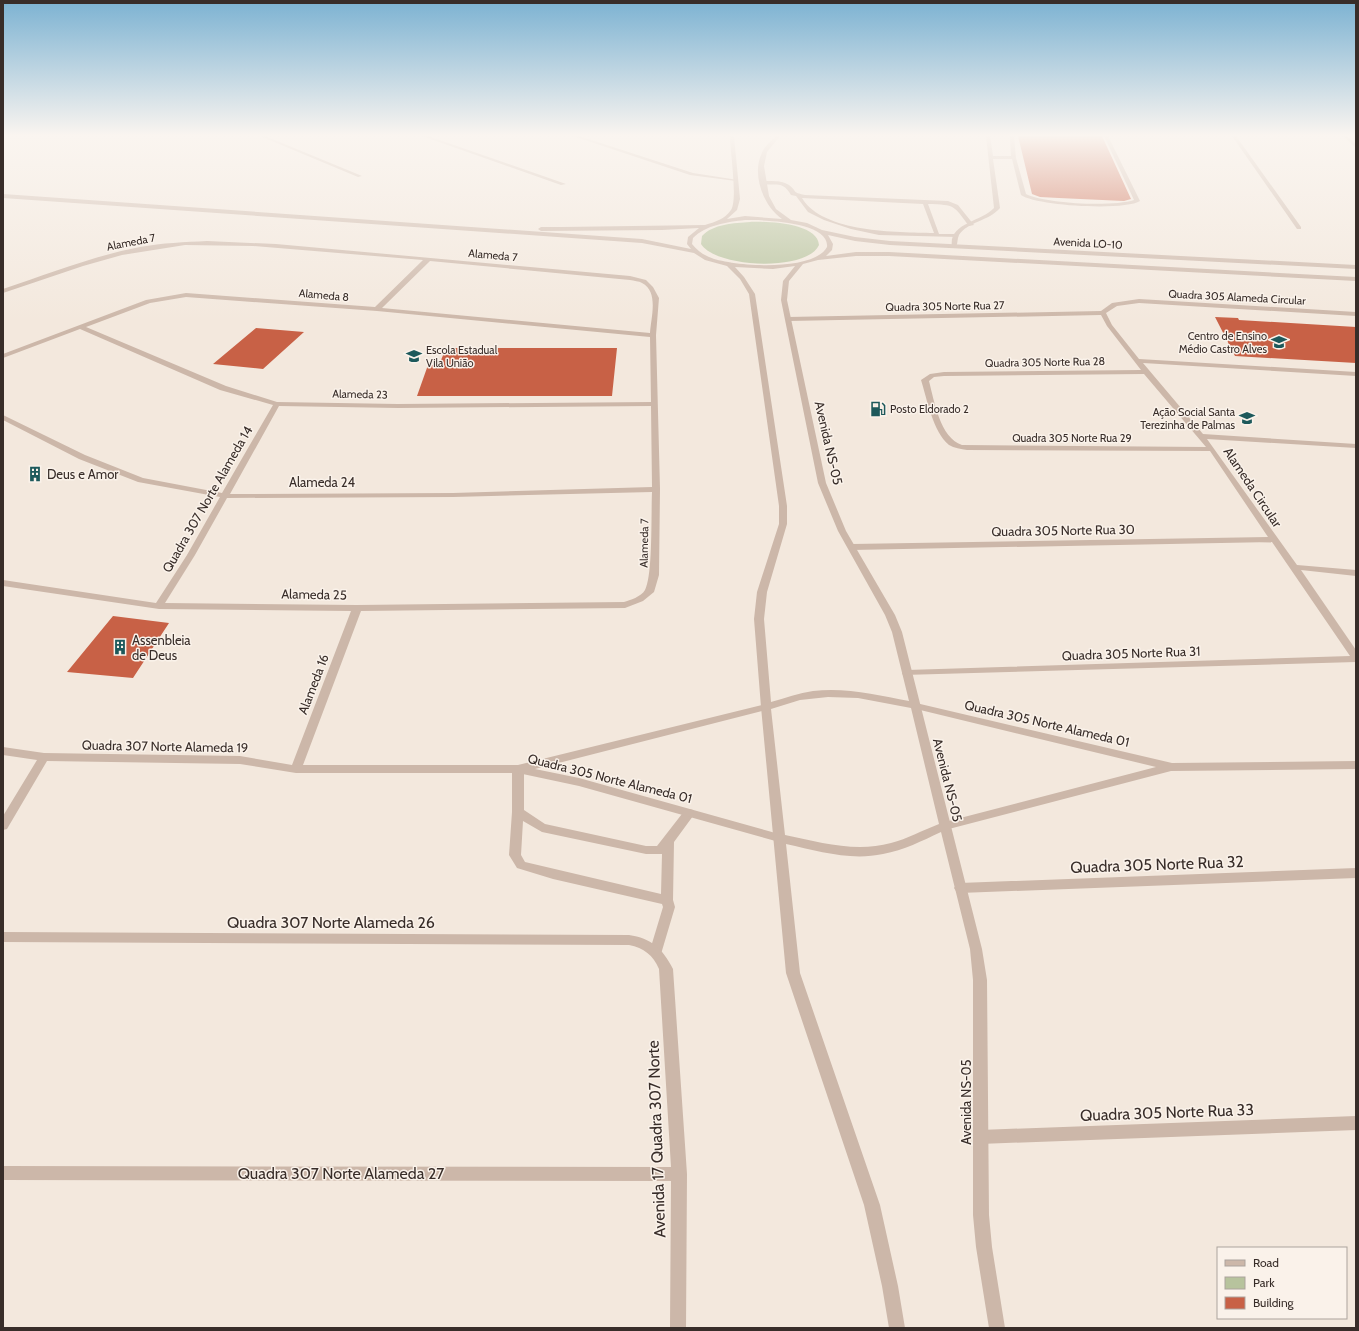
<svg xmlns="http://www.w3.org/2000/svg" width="1359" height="1331" viewBox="0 0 1359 1331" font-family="Cabin,sans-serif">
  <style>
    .green { fill: #b7c39d }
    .building { fill: #c86146 }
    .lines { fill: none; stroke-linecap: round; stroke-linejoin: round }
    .service { fill: #ccb7a9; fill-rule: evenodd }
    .minor { fill: #ccb7a9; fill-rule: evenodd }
    .tertiary { fill: #ccb7a9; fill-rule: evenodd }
    .labels { text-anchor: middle; stroke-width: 3; stroke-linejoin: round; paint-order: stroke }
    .far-street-label { font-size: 11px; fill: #382d29; stroke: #faf2ea }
    .far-poi-label { font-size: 11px; fill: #382d29; stroke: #faf2ea; text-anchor: end }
    .street-label { font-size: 13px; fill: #382d29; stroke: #faf2ea }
    .poi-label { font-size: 13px; fill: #382d29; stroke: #faf2ea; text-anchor: start }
    .near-street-label { font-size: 16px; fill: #382d29; stroke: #faf2ea }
  </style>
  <rect width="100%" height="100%" fill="#f3e8dd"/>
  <path class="green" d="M750,222c16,-1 68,1 69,23 -12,27 -103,23 -118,-1l1,-8c11,-12 32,-13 48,-14z"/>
  <path class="building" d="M1018,136h84l29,63 -7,2 -65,-3 -19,-1 -8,-3z
    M1215,317l23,1 1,2 117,7v36l-121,-7z
    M256,328l48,4 -41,37 -50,-5z
    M446,348h171l-5,48h-195l11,-31h11z
    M113,616l56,7 -36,55 -66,-6z"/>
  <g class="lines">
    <path class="service" d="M763,181c8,0 19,-1 26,4 9,7 2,7 16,10l143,6 10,4 16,20 -5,1c-16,-21 -13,-21 -41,-22l11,30h16l3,2 -1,1 -78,-2 -28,-6 -27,-9 -16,-8 -12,-16 -5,-1c-8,-15 -16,-9 -30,-11v-2zM802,198l121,6 11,29c-37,-1 -111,0 -132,-35z
      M518,765l4,1 2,3v41l21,14 101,22h11l28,-36 4,-1 4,1 2,3 -2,3 -19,26 -1,58 2,7 -14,47 -5,1 -5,-1 -1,-4 13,-43 -1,-3 -109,-25 -36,-11 -8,-13 3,-43v-43l2,-3zM523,821l19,11 104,22h16l-1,40 -136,-32 -4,-7z"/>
    <path class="minor" d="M260,136h5l97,40 -4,1z
      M422,136h6l138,48 -5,1z
      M573,136h6l114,37 45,7 -2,1 -46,-6z
      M986,136h4l3,20h18l-1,-20h4l2,22 10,36c20,10 87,13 108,6l-30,-64h4l32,65c-15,10 -104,5 -119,-6l-9,-36h-19l7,49c-11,13 -33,14 -41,27 -2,4 -1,8 -3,12h-4c-4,-24 29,-25 42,-39z
      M1232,136h4l65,91v2h-4z
      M1343,136h4l9,8v4z
      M207,241l69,3 354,32 16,4 7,7 6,11 -3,37 4,154 -1,86 -5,17 -11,9 -18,7 -264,3 -58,154h215l248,-61 4,1 1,2 -1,2 -235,60 44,9 200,56 4,1 2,3 -2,3 -4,1 -200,-56 -61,-13h-222l-56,-9 -193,-3 -40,68 -4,1v-14l34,-56 -34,-5v-8l41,6 196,3 52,9 59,-154 -192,-2 -156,-23v-6l153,23 31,-48 33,-58 -82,-15 -59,-23 -76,-39v-5l82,40 58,23 79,15 51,-88 -53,-15 -140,-61 -77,29v-4l143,-54 40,-7 189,14 48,-47 -170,-14 -68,-1 -63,10 -39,11 -80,27v-4c45,-15 90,-33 137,-42 22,-4 45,-5 67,-6zM430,261l200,19c4,1 9,1 12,3 17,9 9,34 8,50l-268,-25zM186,297l191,14 273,26 1,65 -253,2 -121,-2 -51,-16 -140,-59 64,-24zM279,406l119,2 253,-2 1,81 -199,6 -223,1zM652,492c-1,20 1,84 -7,98 -4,7 -15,10 -21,12l-267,3 -192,-2 30,-48 32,-57 226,-1z
      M1139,299l217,13v4l-217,-13 -22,3 -11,7 6,12 27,34 217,13v4l-213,-13 60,71 153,10v4l-149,-9 90,126 59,5v6l-55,-6 55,80v12l-453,13 -1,-2 5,-3 443,-14 -78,-114 -420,8 -4,-3 4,-3 416,-7 -58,-86 -243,-1c-6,-1 -13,-2 -18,-5 -16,-13 -22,-46 -28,-65l9,-6 14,-2 197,-2 -34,-44 -6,-11 -313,6 -3,-2 3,-2 313,-6 11,-8zM1144,374l62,73 -244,-2c-22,-7 -28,-45 -33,-64l5,-4 10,-1z
      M916,703l256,60 184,-2v8l-185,2 -226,59 -4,-1 -2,-3 2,-3 215,-56 -244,-59 -1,-2 1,-2z
      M1356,868v10l-396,15 -4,-2 -2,-3 2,-3 4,-2z
      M3,932l626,3c22,3 34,14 44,34l14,205 -1,154h-16l1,-147 -668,-1v-14l668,1 -12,-198c-6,-14 -15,-21 -30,-24l-626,-3z
      M1356,1116v14l-376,14 -5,-2 -2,-5 2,-5 5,-2z"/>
    <path class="tertiary" d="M730,136h4l6,63 -3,11 -10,9 18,-3 37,3c-18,-12 -30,-43 -21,-64 2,-7 9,-13 15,-19h4l-13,16 -3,14 5,30 7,13 15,11 16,3 15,7 33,7 35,4 466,24v4l-466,-24 -35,-4 -27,-6 5,9 -1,6 -6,6 30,-4h33l467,25v4l-467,-25h-33l-38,4 -15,4 -14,17 -2,19 39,183 20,48 49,84 7,17 80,317 5,31 2,235 3,32 13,81h-16l-13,-81 -3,-32v-235l-3,-31 -29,-117c-19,9 -37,18 -58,22 -33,7 -65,-3 -97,-10l14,129 80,232 18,81 7,42h-16l-7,-42 -18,-81 -78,-232 -25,-266 -7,-88 3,-27 22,-68v-18l-30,-212 -9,-15 -13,-13 -22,-6 -11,-7 -52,-10 -639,-45v-4l639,45 49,10 -4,-5 1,-7 11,-9 -37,2 -121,1 -3,-2 3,-2h20l144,-2c10,-3 20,-6 26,-15 7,-11 -1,-59 -1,-74zM745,220c17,0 85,1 82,27 -13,25 -95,20 -118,10 -7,-3 -12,-7 -17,-13l1,-6c13,-13 34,-16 52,-18zM795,266l-12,15 -2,19 37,183 20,48 47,84 7,17 17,69c-31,-6 -64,-14 -96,-10 -14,2 -28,7 -42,11l-7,-83 3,-27 20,-68v-18l-32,-212 -11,-17 -9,-10 38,2zM828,697l30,1 53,10 28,116c-16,6 -32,15 -48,19 -36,10 -71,-1 -106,-8l-14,-126 29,-9z"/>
  </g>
  <linearGradient id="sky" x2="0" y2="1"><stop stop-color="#7cb2d2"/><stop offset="0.42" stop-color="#faf5f0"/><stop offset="1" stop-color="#faf5f0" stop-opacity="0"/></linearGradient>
  <rect width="1359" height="322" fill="url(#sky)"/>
  <defs>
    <symbol id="school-bare" viewBox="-9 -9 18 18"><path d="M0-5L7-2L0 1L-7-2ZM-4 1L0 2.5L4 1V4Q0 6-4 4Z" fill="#1d595b" stroke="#faf2ea" stroke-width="2.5" paint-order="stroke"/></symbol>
    <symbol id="fuel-bare" viewBox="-9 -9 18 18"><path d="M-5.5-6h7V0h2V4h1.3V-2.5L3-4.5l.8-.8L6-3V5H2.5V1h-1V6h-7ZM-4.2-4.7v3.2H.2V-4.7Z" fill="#1d595b" stroke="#faf2ea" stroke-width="2.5" paint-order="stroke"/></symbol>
    <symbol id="building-bare" viewBox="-9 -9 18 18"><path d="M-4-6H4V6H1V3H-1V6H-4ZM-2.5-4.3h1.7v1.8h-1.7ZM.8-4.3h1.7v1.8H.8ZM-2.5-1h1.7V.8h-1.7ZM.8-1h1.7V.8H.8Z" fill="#1d595b" stroke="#faf2ea" stroke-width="2.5" paint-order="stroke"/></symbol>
  </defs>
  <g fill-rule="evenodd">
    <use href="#school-bare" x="1268" y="331" width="22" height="22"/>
    <use href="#school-bare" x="403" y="345" width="22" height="22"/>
    <use href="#fuel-bare" x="867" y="398" width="22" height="22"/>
    <use href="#school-bare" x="1236" y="407" width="22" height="22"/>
    <use href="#building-bare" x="24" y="463" width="22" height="22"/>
    <use href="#building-bare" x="109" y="636" width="22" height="22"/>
  </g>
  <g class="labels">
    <g class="far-street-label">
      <text transform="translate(131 242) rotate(-11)" y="4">Alameda 7</text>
      <text transform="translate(1088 243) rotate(3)" y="4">Avenida LO-10</text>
      <text transform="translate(493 255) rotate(5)" y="4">Alameda 7</text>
      <text transform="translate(324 295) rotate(5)" y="4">Alameda 8</text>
      <text transform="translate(1237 297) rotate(3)" y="4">Quadra 305 Alameda Circular</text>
      <text transform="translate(945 306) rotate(-1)" y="4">Quadra 305 Norte Rua 27</text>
      <text transform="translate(1045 362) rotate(-1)" y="4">Quadra 305 Norte Rua 28</text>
      <text transform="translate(360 394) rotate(1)" y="4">Alameda 23</text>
      <text x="1072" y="442">Quadra 305 Norte Rua 29</text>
      <text transform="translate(644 543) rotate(-89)" y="4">Alameda 7</text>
    </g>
    <g class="far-poi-label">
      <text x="1267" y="340">Centro de Ensino<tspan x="1267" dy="13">Médio Castro Alves</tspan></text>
      <text x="426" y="354" text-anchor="start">Escola Estadual<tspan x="426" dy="13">Vila União</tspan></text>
      <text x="890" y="413" text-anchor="start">Posto Eldorado 2</text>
      <text x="1235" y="416">Ação Social Santa<tspan x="1235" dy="13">Terezinha de Palmas</tspan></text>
    </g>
    <g class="street-label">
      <text transform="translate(829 443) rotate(77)" y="5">Avenida NS-05</text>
      <text x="322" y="487">Alameda 24</text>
      <text transform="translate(1253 487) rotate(56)" y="5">Alameda Circular</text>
      <text transform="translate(207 499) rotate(-60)" y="5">Quadra 307 Norte Alameda 14</text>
      <text transform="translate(1063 530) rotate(-1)" y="5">Quadra 305 Norte Rua 30</text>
      <text transform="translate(314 594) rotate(1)" y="5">Alameda 25</text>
      <text transform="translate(1131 653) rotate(-2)" y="5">Quadra 305 Norte Rua 31</text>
      <text transform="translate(313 684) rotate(-69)" y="5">Alameda 16</text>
      <text transform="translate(1047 723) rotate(13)" y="5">Quadra 305 Norte Alameda 01</text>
      <text transform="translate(165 746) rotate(1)" y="5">Quadra 307 Norte Alameda 19</text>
      <text transform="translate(610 778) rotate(14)" y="5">Quadra 305 Norte Alameda 01</text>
      <text transform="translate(948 780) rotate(76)" y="5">Avenida NS-05</text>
      <text transform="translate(966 1102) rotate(-90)" y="5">Avenida NS-05</text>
    </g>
    <g class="poi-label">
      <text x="47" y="479">Deus e Amor</text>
      <text x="132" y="645">Assenbleia<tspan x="132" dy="15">de Deus</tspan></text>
    </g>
    <g class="near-street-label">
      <text transform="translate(1157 864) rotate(-2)" y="6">Quadra 305 Norte Rua 32</text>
      <text x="331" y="928">Quadra 307 Norte Alameda 26</text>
      <text transform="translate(1167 1112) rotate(-2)" y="6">Quadra 305 Norte Rua 33</text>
      <text transform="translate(656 1139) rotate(-92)" y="6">Avenida 17 Quadra 307 Norte</text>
      <text x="341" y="1179">Quadra 307 Norte Alameda 27</text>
    </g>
  </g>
  <rect width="1359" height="1331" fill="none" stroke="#382d29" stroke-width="8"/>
  <rect x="1217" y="1247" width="130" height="72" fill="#faf2ea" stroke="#aca39d"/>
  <rect x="1225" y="1260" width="20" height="6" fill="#ccb7a9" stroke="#aca39d"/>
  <text x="1253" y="1267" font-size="12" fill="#382d29">Road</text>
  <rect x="1225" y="1277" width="20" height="12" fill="#b7c39d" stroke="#aca39d"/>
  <text x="1253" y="1287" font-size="12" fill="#382d29">Park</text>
  <rect x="1225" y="1297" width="20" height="12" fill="#c86146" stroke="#aca39d"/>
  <text x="1253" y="1307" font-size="12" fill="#382d29">Building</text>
</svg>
